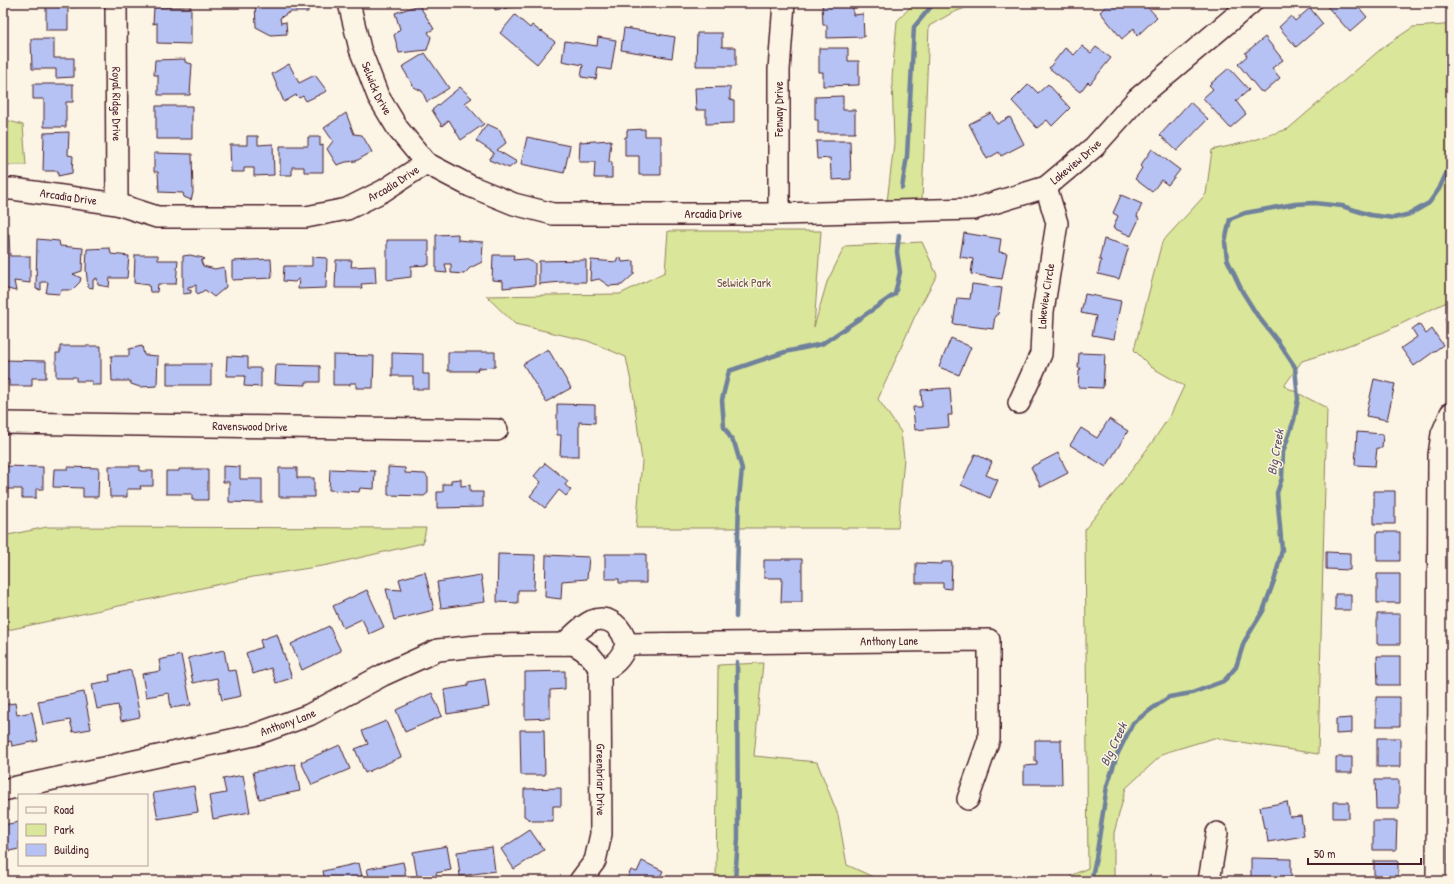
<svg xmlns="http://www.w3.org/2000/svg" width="1454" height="884" viewBox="0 0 1454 884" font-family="'Patrick Hand',sans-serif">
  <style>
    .green { fill: #dae699; stroke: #928262 }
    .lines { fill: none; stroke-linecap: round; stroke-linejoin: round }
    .stream { stroke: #6f819c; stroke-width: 4.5 }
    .building { fill: #b5c2f3; stroke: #4a1f2b }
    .minor-casing { stroke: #4a1f2b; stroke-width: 24 }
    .minor { stroke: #fcf5e5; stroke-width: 21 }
    .labels { text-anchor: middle; stroke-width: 3; stroke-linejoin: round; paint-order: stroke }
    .street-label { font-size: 12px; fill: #4a1f2b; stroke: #fcf5e5 }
    .park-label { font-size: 12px; fill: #6e5146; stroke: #fcf5e5 }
    .water-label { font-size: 13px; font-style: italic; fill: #5d5063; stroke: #fcf5e5 }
  </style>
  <rect width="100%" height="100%" fill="#fcf5e5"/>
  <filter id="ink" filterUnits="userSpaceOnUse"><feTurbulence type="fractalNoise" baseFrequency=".025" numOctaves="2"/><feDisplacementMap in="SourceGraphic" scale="8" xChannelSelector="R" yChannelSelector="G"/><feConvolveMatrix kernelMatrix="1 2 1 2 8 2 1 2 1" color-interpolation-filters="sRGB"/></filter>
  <g filter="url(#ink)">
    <path class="green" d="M914,3h64l-26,10 -23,13 -7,174 -35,2 7,-59 -2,-66 5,-56z
      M1451,21v279l-67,32 -51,19 -31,10 -18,25 43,22 -9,346 -104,-16 -50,15 -38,35 -12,45v43l-3,5h-43l4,-6 16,-7 -3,-339 34,-42 34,-46 18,-27 13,-28 -33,-19 -17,-17 28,-108 44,-48 6,-44 35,-8 41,-13 94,-81 31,-21 31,-2z
      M3,119l20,6 3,40h-23z
      M668,231h153l-7,96 13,-45 18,-36 77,-4 15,33 -22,41 -37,83 23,33 3,26 -6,70h-262l6,-67 -9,-69 -7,-35 -38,-16 -73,-17 -29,-28 134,-2 45,-22z
      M47,527l379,1 -3,15 -95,22 -75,12 -250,54v-95z
      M763,663l-9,93 63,6 21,53 9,50 35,16h-166l2,-216z"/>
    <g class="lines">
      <path class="stream" d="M902,188l5,-32 7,-129 20,-24
        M736,617l3,-119 3,-29 -7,-24 -11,-18 -2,-27 7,-29 56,-19 37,-8 40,-27 33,-23 5,-22 -3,-20 2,-17
        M735,881l3,-43 -1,-176
        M1091,881l5,-23 11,-72 10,-31 16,-32 20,-15 16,-11 23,-4 32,-12 12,-14 8,-25 19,-31 12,-33 7,-28 -5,-57 5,-15 1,-26 11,-32 4,-21 -3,-32 -16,-24 -22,-28 -15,-24 -15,-32 -2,-17 5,-23 15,-6 50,-9 19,-1 28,3 28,9 24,3 16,-4 19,-11 10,-14 12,-26"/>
    </g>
    <path class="building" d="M46,3h28v4h-6v23h-22z
      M255,3h53v9h-18l-10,6 1,5 5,-1 1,12 -16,1 -15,-8z
      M493,3h25v3l-23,4z
      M822,3h31v12l10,-1 1,23 -37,1v-13h-4z
      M1109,3h14l2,2 1,-2h18l13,14 -20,19 -3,-8 -12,11 -22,-27z
      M1324,3h34l-2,1 11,13 -17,15z
      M419,5l15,24 -6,3 3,5 -4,13 -28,3 -5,-18 6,-6 -5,-16z
      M154,7h37v37l-34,-1v-20l-4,1z
      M1310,8l13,16 -27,23 -17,-20 12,-11 4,5z
      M515,15l15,13 2,-3 9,7 1,-1 13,11 -18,22 -37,-31z
      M624,28l33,5v1l18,3 -3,21 -51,-8z
      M697,33h25v14h14v19h-40z
      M598,37l18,3 -5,30 -13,-2 -2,11 -15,-2 2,-12 -21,-4 3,-20 32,5z
      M1265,37l18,23 -11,8 8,10 -16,14 -4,-1 -22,-27 9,-8 -2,-3z
      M31,39h23v19h20v19l-18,1v-9h-24z
      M1082,46l9,7 5,-6 15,11 -21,26 -2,-2 -8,10 -31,-24 16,-20 9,7z
      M819,48h29v13h11v24l-36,1v-14h-4z
      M425,53l24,35 -22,14 -5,-11 -8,-4 -12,-20z
      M185,59v3l7,2 -2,31h-32v-20h-4l1,-15z
      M289,64l10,19 16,-8 12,16 -21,10 -3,-5 -4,2 -3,-3 -12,7 -12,-28z
      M1229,68l20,22 -13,11 10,13 -16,14 -27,-30 10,-9 -4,-4z
      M33,84h40v18h-7v25h-22v-28h-11z
      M1029,84l9,9 10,-9 22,24 -18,18 -5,-6 -10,8 -25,-27z
      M460,87l12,11 -7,5 19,21 -23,16 -12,-20 -7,6 -10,-16z
      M730,87v13l4,1v22l-28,1v-14h-10l-1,-22z
      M843,96v14h12v23h-37v-13h-3v-23z
      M1190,102l18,17 -31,32 -17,-16z
      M156,106h36v33h-36z
      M346,113l8,21 8,1 10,17 -16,9 -10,1 -9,3 -10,-16 6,-8 -9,-13z
      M991,113l6,11 13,-7 14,27 -23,12 -2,-4 -12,7 -18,-35z
      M487,124l13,6 6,13 -9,7 20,12 -8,6 -20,-8 5,-7 -18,-12z
      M645,129v7h16v39h-22v-19h-14v-19h2v-7z
      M69,132l-1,23 5,1 -1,17 -14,3v-5h-15l1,-38z
      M247,136h11v9l15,-1 1,31 -20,1v-8h-10v4h-13l-1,-27h17z
      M308,137h12v9l3,-1v27h-19v-5h-12v8h-12v-29h28z
      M527,137l43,9 -6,27 -43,-9z
      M611,140l-2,22h3v16h-18l1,-16h-16l1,-20z
      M816,141h34l1,38 -19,1v-7h-1l-1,-15 -13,1z
      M1152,149l28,21 -12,15 -7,-5 -9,12 -17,-13 7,-11 -2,-2z
      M154,153l38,1 1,39 -2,7 -7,-3 -1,-4 -24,-1 -1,-20h-4z
      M1121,195l21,9 -5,12 2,3 -8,17 -18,-8 5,-12 -5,-3z
      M3,233l6,1 1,22h20v27l-16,-2 2,10 -13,-3z
      M964,233l37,6 -2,13 8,1 -5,26 -31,-5 2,-15 -13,-2z
      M458,234v6l25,2 -1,20 -12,6 -6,6 -13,-1v-9h-6l2,9 -11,-1v-37z
      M37,239l22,2 1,5 23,2 -1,23 -9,3 8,4 -1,4 -8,8h-10l-3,4 -13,-1 2,-11h-7v8l-5,-1z
      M1104,239l25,7 -10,33 -21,-5 3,-14h-2z
      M387,240h42v25l-18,1v11l-24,3z
      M110,248l1,6 18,2 -2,22h-17l-1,9 -11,-2 -1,-7 -4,2v8l-5,-1 -2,-18 1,-20z
      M135,255h23v5h20l-2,24h-18l-1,8h-7l-1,-7 -15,-2z
      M190,255l13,3 1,1 -3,2 2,5 12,3 9,-2 2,20 -12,10 -9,-7 -7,4 -2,-2v-7l-8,2v3h3v3l-8,1v-38z
      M493,255h21l-1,5 12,-1 10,4v22l-32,3v-7l-11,-1z
      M312,257l15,1 -1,30 -28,1 1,-11 -4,4 -12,-1 1,-15h28z
      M617,258h4l1,4 12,-1v13l-12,11 -13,1 -10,-7 -9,2 1,-21 26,2z
      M271,259l1,19 -40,2v-19z
      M336,260h16l-1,7 24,-1 1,17 -15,1 1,4h-27z
      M586,260v22h-24l-23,2v-23z
      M972,284l30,4 -4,26 -3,2 -2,13 -40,-5 4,-26 13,1z
      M1085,294l36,7 -4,20h-1l1,2 -3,16 -22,-4 4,-19 -15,-3z
      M1451,317v22h-1l-5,-21z
      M1419,324l7,10 6,-5 11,16 -29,21 -13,-18 16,-11 -5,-8z
      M951,338l20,9 -12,28 -20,-8z
      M60,346h41v39h-9v-4h-16v-4h-20v-24h4z
      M142,346l2,9 14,1 -1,30 -17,1 -9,-3 -1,-3h-18l-1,-25h18v-7z
      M548,349l23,39 -25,14 -23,-38z
      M448,352h47v15l-17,1 -1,3h-29z
      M392,353l31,1v20h6v15h-16v-13h-21z
      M1079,353l26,1 -2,34 -25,-1 1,-16 1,-1 1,-2h-3z
      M333,355l41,1 -1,32h-17v-5h-6v2h-17z
      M227,356l21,1v11h13v19l-17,-1 1,-10h-19z
      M3,360l43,1v17h-14v8h-23v-6l-6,-1z
      M167,364h44v21h-44z
      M276,365l44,1v16h-14v3l-31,-1z
      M1374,379l21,5 -8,36 -21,-4z
      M950,388l2,27h-4l1,12 -34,3 -2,-23h9l-1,-17z
      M557,404l38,1v18l-16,-1v34h-19l1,-21h-4z
      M1109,419l19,12 -22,36 -36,-22 11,-17 16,10z
      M1357,432l26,2 -1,14h-5l-2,18 -20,-1z
      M1058,453l10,20 -27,14 -10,-20z
      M975,454l17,8 -6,13 12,5 -8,18 -29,-13z
      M545,463l23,18 -3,4 6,5 -5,6 -7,-6 -14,18 -15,-12 11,-14 -7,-6z
      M3,466l40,1v22h-7v9h-14v-9h-19z
      M109,466h31v5h13v15h-13l1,3h-14v8h-17z
      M223,466l17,1v12h22v24l-33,-1v-20h-6z
      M68,467l31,1 -1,29h-15v-9l-30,-1 1,-18h14z
      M388,467l17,1v5l20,1 3,4v15l-4,3 -36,-1z
      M279,468h18v10h17v19h-35z
      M179,469h29v31h-16v-6h-26v-23h13z
      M330,469l45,2 -1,18 -14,-1 -1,4 -30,-2z
      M461,479v7l9,-1v7h13v15l-46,1v-16h6v-8h8v-4z
      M1374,491h21v33h-21z
      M1377,532h23v29h-23z
      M1326,552l24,1v17l-24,-1z
      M498,554l37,1 -1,35h-16v13l-21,-1z
      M605,554h41v29h-27v-4h-14z
      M546,555l43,2 -2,22 -25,2 -1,18 -16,-2z
      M782,559h20v43h-21l1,-24h-18v-18h18z
      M942,562h10l-1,27 -8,-1v-5h-27v-20l26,1z
      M425,572l9,38 -40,10 -8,-31 16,1 -3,-11z
      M1377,574h23v29h-23z
      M481,575l4,27 -44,6 -4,-26z
      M367,590l17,37 -15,7 -7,-15 -19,9 -10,-22z
      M1335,594h16v16h-16z
      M1377,614h23v30h-23z
      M329,626l12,25 -39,19 -11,-26z
      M277,634l15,44 -16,5 -5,-15 -18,6 -7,-21 16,-6 -2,-7z
      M224,650l4,21 8,-1 5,26 -19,4 -5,-22 -24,5 -5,-25z
      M181,655l10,50 -20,3 -2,-15 -23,4 -4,-23 19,-3 -2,-11z
      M1377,656h23v29h-22z
      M131,670l9,47 -19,4 -3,-16 -21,4 -5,-25 18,-3 -1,-6z
      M565,671v18l-15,1v28l-25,1v-47z
      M485,679l4,28 -42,7 -3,-24 24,-4v-4z
      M84,692l7,37 -18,3 -3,-12 -27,5 -5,-24z
      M432,693l10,23 -37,16 -9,-22z
      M1376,697h24v29h-24z
      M15,703l2,12 15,-3 6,29 -26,5 -1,-5 -8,2v-38z
      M1352,718v15l-16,1v-15z
      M386,721l15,36 -36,16 -10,-24 13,-5 -6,-13z
      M520,730h24l1,45h-24z
      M1377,738h23v29h-23z
      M1035,740h26l1,44h-38v-18l13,-1v-4h-2z
      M340,745l10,24 -38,16 -11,-23z
      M1336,757h16v16h-16z
      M295,764l5,27 -41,8 -6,-27z
      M243,775l7,37 -37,7 -4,-23 17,-3 -3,-14z
      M1375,780h24v29h-23z
      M194,786l4,26 -40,7 -5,-26z
      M561,788v18h-8v15h-21l-8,-5v-27z
      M1287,802l3,15 11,-1 3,20 -36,6 -2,-13h-2l-4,-22z
      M1333,802h16v16h-16z
      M1373,821h24l-1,29h-23z
      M19,822v27l-10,2 -6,-26z
      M530,830l14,20 -30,19 -13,-20z
      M447,846l4,24 -15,3 2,8h-20l-5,-29z
      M492,847l3,24 -35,5 -3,-24z
      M1251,858l40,1v22h-40z
      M642,861l21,10 -5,10h-32l5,-11 6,2z
      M1374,861h24v20h-24z
      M403,862l4,19h-37l-3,-12z
      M359,863l4,18h-38l-2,-10z"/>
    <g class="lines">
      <defs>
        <g id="minor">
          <path id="s1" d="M116,3l1,201"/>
          <path id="s2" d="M349,3l11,46 18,47 20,33 28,34 44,23 44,18 39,10h226l195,-5 72,-22 48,-40 43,-48 114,-96"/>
          <path id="s3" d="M3,189h10l104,15 40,13h149l41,-8 36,-18 43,-28"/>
          <path d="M779,214v-144l5,-67"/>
          <path id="s4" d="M1019,403l22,-49 2,-43 14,-88 -11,-36"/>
          <path id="s5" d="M3,423l494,7"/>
          <path id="s6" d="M564,644c9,-8 17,-18 28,-23 17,-7 31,7 34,23l363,-4v99l-21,60"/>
          <path d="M600,672c13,-6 22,-13 26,-28"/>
          <path id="s7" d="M3,790l251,-55 55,-20 74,-40 55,-25 50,-5 85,-1c13,6 23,15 27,28l1,162 -6,27 -15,20"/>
          <path d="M1209,881l8,-48"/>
          <path d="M1437,881l2,-426 3,-21 9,-21"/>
        </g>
      </defs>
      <use href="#minor" class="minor-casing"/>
      <use href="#minor" class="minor"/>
    </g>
  </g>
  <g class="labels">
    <g class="street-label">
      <text dy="4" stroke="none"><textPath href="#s2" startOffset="90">Selwick Drive</textPath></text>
      <text dy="4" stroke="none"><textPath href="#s1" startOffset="101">Royal Ridge Drive</textPath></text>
      <text transform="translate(779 109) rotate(-90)" y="4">Fenway Drive</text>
      <text dy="4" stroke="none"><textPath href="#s2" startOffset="853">Lakeview Drive</textPath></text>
      <text dy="4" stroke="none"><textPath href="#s3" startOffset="401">Arcadia Drive</textPath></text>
      <text dy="4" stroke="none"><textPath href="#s3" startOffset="66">Arcadia Drive</textPath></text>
      <text dy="4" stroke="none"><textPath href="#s2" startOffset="478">Arcadia Drive</textPath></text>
      <text dy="4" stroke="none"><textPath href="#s4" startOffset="112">Lakeview Circle</textPath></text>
      <text dy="4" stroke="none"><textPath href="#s5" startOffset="247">Ravenswood Drive</textPath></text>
      <text dy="4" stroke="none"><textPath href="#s6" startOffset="347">Anthony Lane</textPath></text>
      <text dy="4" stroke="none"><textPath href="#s7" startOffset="293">Anthony Lane</textPath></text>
      <text dy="4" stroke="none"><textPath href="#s7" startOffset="743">Greenbriar Drive</textPath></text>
    </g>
    <g class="park-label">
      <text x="744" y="287">Selwick Park</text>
    </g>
    <g class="water-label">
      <text transform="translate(1275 452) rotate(-80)" y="5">Big Creek</text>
      <text transform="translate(1113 744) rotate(-65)" y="5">Big Creek</text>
    </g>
  </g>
  <rect width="1454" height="884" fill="none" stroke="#fcf5e5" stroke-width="16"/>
  <rect x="8" y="8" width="1438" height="868" fill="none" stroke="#4a1f2b" stroke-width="1.5" filter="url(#ink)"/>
  <rect x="18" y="794" width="130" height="72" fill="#fcf5e5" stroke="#b59f9b"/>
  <rect x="26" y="807" width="20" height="6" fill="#fcf5e5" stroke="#b59f9b"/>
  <text x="54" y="814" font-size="12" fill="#4a1f2b">Road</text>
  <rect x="26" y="824" width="20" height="12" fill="#dae699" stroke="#b59f9b"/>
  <text x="54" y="834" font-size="12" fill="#4a1f2b">Park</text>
  <rect x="26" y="844" width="20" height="12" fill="#b5c2f3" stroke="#b59f9b"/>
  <text x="54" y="854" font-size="12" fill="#4a1f2b">Building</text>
  <path d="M1308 858v6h113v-6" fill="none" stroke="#4a1f2b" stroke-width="2"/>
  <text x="1314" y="858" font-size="12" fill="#4a1f2b" stroke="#fcf5e5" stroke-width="3" paint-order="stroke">50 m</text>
</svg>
